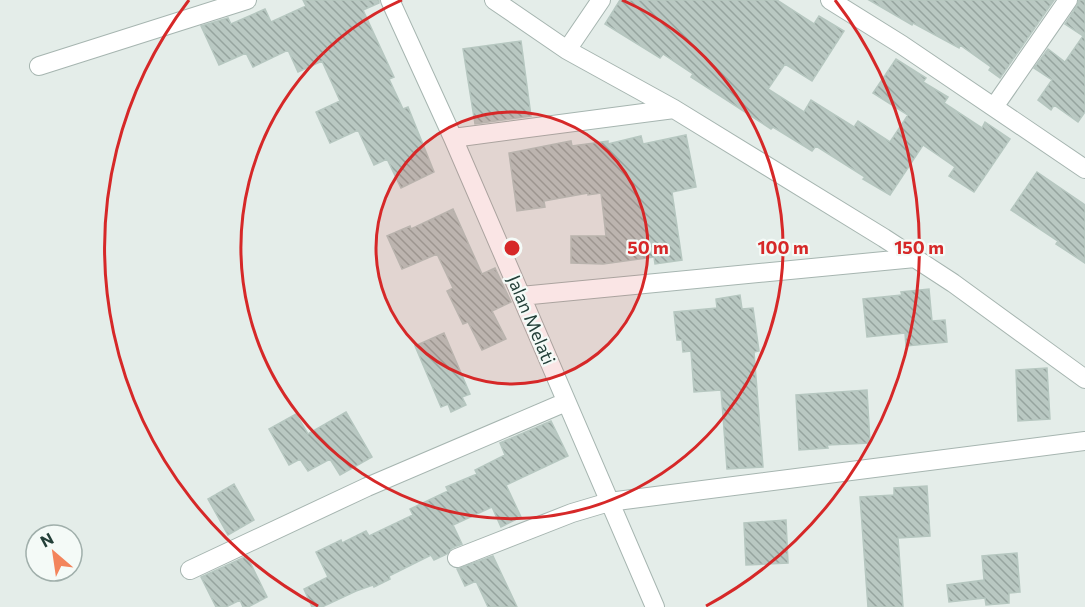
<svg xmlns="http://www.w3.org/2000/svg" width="1085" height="607" viewBox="0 0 1085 607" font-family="Commissioner,sans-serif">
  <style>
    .building { fill: url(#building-back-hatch); stroke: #b6c7c0; stroke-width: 1.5 }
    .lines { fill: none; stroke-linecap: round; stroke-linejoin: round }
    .minor-casing { stroke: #a6b5b0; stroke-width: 20 }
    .minor { stroke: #fff; stroke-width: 18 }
    .ring { fill: none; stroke: #d62828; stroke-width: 3 }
    .labels { text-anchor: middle; stroke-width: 4.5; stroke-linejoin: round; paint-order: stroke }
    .street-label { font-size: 18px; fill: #233f38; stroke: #f4faf7 }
    .centre { fill: #d62828; stroke: #f4faf7; stroke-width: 3 }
    .ring-label { font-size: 18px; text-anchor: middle; font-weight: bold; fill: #d62828; stroke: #f4faf7; stroke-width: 4.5; stroke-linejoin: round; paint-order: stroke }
  </style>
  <defs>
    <pattern id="building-back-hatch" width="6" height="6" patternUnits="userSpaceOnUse" patternTransform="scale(1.5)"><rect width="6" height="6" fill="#b9c8c2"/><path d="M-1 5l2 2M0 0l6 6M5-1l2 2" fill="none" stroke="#96a49f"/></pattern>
  </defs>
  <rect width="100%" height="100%" fill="#e4ede9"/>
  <path class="building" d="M303,0h76v3l-16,7 31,67 -5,2 14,30 5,-2 26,65 -33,16 -14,-29 -13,6 -16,-35 -28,13 -14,-31 24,-11 -18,-40 -24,11 -10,-22 -35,17 -7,-14 -27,12 -18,-39 27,-8 3,6 34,-15 6,13 35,-16z
    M620,0h157l37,24 5,-8 25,15 -32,50 -27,-17 -17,25 36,23 7,-12 43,27 4,-6 32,21 18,-27 -35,-22 23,-34 30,19 -3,4 25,15 -4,6 38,25 3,-6 25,17 -36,53 -25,-16 6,-9 -32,-22 -33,50 -27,-16 2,-2 -49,-31 -4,5 -39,-24 -2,2 -80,-52 2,-3 -30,-20 -3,4 -55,-34z
    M869,0h185l-54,78 -11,-8 2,-3 -31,-22 -1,3 -46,-25 -1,2z
    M1079,0h6v112l-7,10 -24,-17 -3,5 -13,-10 14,-20 -18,-12 14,-19 17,13 18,-26 -18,-12 12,-18z
    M521,41l10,75 -56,8 -12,-75z
    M686,135l10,52 -24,5 10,68 -27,4 -1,-7 -51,7 -32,-1v-27h35l-5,-43 -13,2v-2l-44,8 1,6 -28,4 -8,-58 62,-12 1,5 36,-5v3l33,-8 2,8z
    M1037,172l48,33v58l-29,-19 2,-3 -47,-31z
    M453,209l29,65 13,-6 16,34 -19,9 14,28 -24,11 -14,-28 -5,2 -16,-33 6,-3 -16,-34 -35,15 -15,-33 23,-10 1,3z
    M929,289l3,32 13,-1 2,22 -41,4 -1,-13 -38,4 -4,-38 39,-4 -1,-3z
    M740,295l2,14 11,-1 6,43 -5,1 9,115 -36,2 -6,-79 -27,2 -3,-41 -8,1 -1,-12h-5l-3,-28 43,-4 -1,-9z
    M444,333l26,61 -8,3 4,8 -15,7 -3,-8 -7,3 -26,-61z
    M1047,368l3,51 -32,2 -2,-51z
    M867,390l3,53 -43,2 1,3 -29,2 -3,-55z
    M346,412l26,45 -32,18 -10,-16 -22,12 -8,-12 -11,6 -20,-36 27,-15 12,20z
    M551,421l17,35 -62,29 15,32 -20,10 -9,-20 -39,18 9,19 -10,4 -5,6 -13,6 -3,-5 -42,21 1,3 -16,8 -1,-2 -17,6 -34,16h-10l-8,-18 24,-12 -12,-25 25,-12 1,3 24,-12 3,5 44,-21 -3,-6 38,-18 -2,-4 31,-13 -2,-4 30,-15 -5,-12z
    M234,484l20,36 -26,15 -20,-36z
    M927,486l3,50 -32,2 5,69h-35l-8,-110 34,-2v-7z
    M786,520l2,43 -42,2 -2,-42z
    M1017,553l3,39 -11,1v10l-23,2 -1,-7 -36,4 -2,-17 37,-5 -2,-24z
    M247,556l20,41 -19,10h-5l-3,-7 -14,7h-10l-15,-30z
    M493,556l24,51h-29l-12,-26 -11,5 -8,-17z"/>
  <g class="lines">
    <defs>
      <path id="minor" d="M390,0l63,138 202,469
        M494,0l73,50 107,59 210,129 69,45 132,96
        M830,0l72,45 183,124
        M567,50l34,-50
        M39,66l208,-66
        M994,107l74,-107
        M453,138l221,-29
        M521,296l394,-38
        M457,558l115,-45 37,-11 476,-61
        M190,570l177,-83 199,-85"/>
    </defs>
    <use href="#minor" class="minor-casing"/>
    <use href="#minor" class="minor"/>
  </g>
  <circle cx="512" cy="248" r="136" fill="#d62828" fill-opacity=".12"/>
  <g class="ring">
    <circle cx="512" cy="248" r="136"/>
    <path d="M622 0A271 271 0 1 1 402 0"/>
    <path d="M318 606A407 407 0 0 1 189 0M835 0A407 407 0 0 1 706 606"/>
  </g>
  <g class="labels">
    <g class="street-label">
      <text transform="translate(531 320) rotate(67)" y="6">Jalan Melati</text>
    </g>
  </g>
  <circle cx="512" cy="248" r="9" class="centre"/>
  <g class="ring-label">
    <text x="648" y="254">50 m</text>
    <text x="783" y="254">100 m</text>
    <text x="919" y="254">150 m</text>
  </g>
  <g transform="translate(54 553) rotate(331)"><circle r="28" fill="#f4faf7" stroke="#a0afab" stroke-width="1.5"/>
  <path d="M0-4.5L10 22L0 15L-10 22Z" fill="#f3845c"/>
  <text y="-9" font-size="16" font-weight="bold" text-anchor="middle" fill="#233f38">N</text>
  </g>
</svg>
